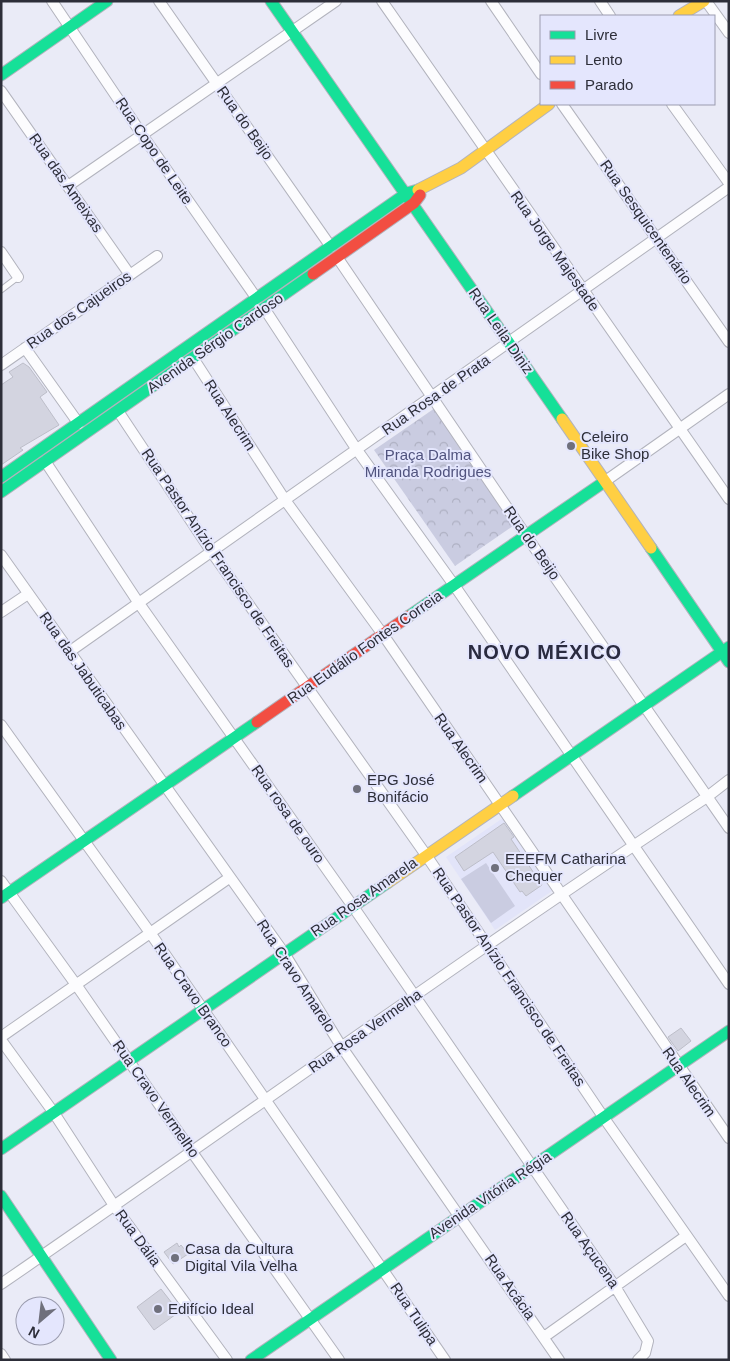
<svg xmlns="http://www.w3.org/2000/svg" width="730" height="1361" viewBox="0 0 730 1361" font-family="Arial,sans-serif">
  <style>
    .built { fill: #e2e4f9 }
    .park { fill: url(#park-crowns) }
    .pitch { fill: #cacce1 }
    .building { fill: #d3d4e0; stroke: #bdbec9 }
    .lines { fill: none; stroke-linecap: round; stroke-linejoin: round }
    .lane-casing { stroke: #b2b3bd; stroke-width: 7 }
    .street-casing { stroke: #b2b3bd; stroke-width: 12 }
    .fast-casing { stroke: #b2b3bd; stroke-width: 13 }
    .slow-casing { stroke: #b2b3bd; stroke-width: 13 }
    .jam-casing { stroke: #b2b3bd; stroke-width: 13 }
    .lane { stroke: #fcfcfe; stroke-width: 5 }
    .street { stroke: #fcfcfe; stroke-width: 10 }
    .fast { stroke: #16e098; stroke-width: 11 }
    .slow { stroke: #ffcf43; stroke-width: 11 }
    .jam { stroke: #f24e42; stroke-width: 11 }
    .poi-dot { fill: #6f707c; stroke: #e4e6fd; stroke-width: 2 }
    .labels { text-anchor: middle; stroke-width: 4; stroke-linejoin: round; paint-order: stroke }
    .street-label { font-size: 15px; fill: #2d2e39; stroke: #e4e6fd }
    .poi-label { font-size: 15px; fill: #2d2e39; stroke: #e4e6fd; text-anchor: start }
    .park-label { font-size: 15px; fill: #50537e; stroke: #e4e6fd }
    .district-label { font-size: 20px; font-weight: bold; letter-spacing: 1px; fill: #2a2b40; stroke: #e4e6fd }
  </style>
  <defs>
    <pattern id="park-crowns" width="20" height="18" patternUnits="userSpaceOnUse" patternTransform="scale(1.25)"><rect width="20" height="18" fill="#cacce1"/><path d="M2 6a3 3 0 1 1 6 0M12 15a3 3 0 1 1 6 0" fill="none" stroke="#aeb0c2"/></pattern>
  </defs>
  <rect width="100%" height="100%" fill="#eaebf7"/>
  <path class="built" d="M503,818l49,73 -57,39 -49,-73z"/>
  <path class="park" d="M435,408l78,118 -58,40 -81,-116z"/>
  <path class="pitch" d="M486,863l29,43 -24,17 -30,-44z"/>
  <path class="building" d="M23,363l6,4 18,25 -7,5 19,28 -39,23 3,2 -22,15v-80l12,-8 -4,-5z
    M504,823l10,14 -3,2 31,46 -16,11 -4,-5 -2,1 -27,-40 -29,19 -9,-14z
    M681,1028l10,13 -13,10 -10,-14z
    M177,1243l2,4 2,-2 7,9 -15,10 -9,-12z
    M161,1289l18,23 -25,18 -17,-23z"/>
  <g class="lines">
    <defs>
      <path id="lane" d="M1,290l17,-13"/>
      <path id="street" d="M52,1l91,135 114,163
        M159,1l172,246
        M382,1l347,498
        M491,1l50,73
        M600,1l10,15
        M706,1l23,32
        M1,91l129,184
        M562,104l167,238
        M672,104l57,79
        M68,186l268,-185
        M1,252l17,25
        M337,257l190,280 202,291
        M264,308l93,142 97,135 275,399
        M25,348l54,76
        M193,358l92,142 99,136 345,502
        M1,365l156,-109
        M118,411l93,140 215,304 178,263 125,178
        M45,461l93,141 214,303 264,383 32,53 -3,12 -7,7
        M604,482l125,-88
        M1,555l283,398 57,93 218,314
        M1,612l27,-18
        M69,652l660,-465
        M1,725l150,209 294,426
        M1,881l76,105 115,166 147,208
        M1,1037l228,-159
        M1,1040l53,73 61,94 112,153
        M1,1284c236,-162 467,-330 706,-487l22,-17
        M544,1337l142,-101
        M1,1354l4,6"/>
      <path id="fast" d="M271,1l291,418
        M1,75l106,-74
        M1,477l406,-284 11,-3
        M1,492l312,-218
        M651,548l78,114
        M409,616l195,-134
        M513,796l216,-149
        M1,898l256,-176
        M1,1149l386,-266
        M1,1196l110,164
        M251,1360l478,-329"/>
      <path id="slow" d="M679,16l25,-15
        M418,190l43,-22 88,-64
        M562,419l89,129
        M387,883l126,-87"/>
      <path id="jam" d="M313,274l101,-71 6,-8
        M257,722l152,-106"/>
    </defs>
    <use href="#lane" class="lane-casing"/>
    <use href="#street" class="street-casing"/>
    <use href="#fast" class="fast-casing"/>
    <use href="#slow" class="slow-casing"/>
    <use href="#jam" class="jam-casing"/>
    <use href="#lane" class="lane"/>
    <use href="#street" class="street"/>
    <use href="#fast" class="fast"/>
    <use href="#slow" class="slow"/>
    <use href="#jam" class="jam"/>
  </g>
  <g class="poi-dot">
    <circle cx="571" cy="446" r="5"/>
    <circle cx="357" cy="789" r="5"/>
    <circle cx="495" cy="868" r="5"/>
    <circle cx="175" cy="1258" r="5"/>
    <circle cx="158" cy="1309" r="5"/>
  </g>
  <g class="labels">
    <g class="street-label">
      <text transform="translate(245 123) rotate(55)" y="5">Rua do Beijo</text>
      <text transform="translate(154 151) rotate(56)" y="5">Rua Copo de Leite</text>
      <text transform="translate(66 183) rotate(55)" y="5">Rua das Ameixas</text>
      <text transform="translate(646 222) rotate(55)" y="5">Rua Sesquicentenário</text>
      <text transform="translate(555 251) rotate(55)" y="5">Rua Jorge Majestade</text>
      <text transform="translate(79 310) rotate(-35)" y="5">Rua dos Cajueiros</text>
      <text transform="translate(501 331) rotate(55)" y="5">Rua Leila Diniz</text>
      <text transform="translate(215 343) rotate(-35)" y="5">Avenida Sérgio Cardoso</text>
      <text transform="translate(436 395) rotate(-35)" y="5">Rua Rosa de Prata</text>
      <text transform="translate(230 415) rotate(57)" y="5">Rua Alecrim</text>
      <text transform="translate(532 543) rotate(55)" y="5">Rua do Beijo</text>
      <text transform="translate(218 558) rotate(56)" y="5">Rua Pastor Anízio Francisco de Freitas</text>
      <text transform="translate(365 647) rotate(-35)" y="5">Rua Eudálio Fontes Correia</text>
      <text transform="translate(83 671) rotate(55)" y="5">Rua das Jabuticabas</text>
      <text transform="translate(461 748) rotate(55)" y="5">Rua Alecrim</text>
      <text transform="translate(288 814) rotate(55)" y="5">Rua rosa de ouro</text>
      <text transform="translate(364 897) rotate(-35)" y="5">Rua Rosa Amarela</text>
      <text transform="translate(296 976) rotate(57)" y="5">Rua Cravo Amarelo</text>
      <text transform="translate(509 977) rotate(56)" y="5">Rua Pastor Anízio Francisco de Freitas</text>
      <text transform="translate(193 995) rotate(55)" y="5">Rua Cravo Branco</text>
      <text transform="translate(365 1031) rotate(-35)" y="5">Rua Rosa Vermelha</text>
      <text transform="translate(689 1082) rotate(55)" y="5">Rua Alecrim</text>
      <text transform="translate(156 1099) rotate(55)" y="5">Rua Cravo Vermelho</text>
      <text transform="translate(490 1195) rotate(-34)" y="5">Avenida Vitória Régia</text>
      <text transform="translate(138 1238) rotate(54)" y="5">Rua Dália</text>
      <text transform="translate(590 1250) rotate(55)" y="5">Rua Açucena</text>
      <text transform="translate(510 1287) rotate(55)" y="5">Rua Acácia</text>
      <text transform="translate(414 1314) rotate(56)" y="5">Rua Tulipa</text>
    </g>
    <g class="poi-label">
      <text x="581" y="442">Celeiro<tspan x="581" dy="17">Bike Shop</tspan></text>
      <text x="367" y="785">EPG José<tspan x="367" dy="17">Bonifácio</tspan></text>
      <text x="505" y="864">EEEFM Catharina<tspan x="505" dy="17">Chequer</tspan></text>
      <text x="185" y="1254">Casa da Cultura<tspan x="185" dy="17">Digital Vila Velha</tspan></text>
      <text x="168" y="1314">Edifício Ideal</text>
    </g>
    <g class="park-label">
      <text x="428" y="460">Praça Dalma<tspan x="428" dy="17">Miranda Rodrigues</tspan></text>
    </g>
    <g class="district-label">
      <text x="545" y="659">NOVO MÉXICO</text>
    </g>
  </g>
  <rect width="730" height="1361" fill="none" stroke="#2d2e39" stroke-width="5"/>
  <rect x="540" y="15" width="175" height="90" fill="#e4e6fd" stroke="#9b9caf"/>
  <rect x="550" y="31" width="25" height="8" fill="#16e098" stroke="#9b9caf"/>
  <text x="585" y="40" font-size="15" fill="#2d2e39">Livre</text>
  <rect x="550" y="56" width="25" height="8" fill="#ffcf43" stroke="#9b9caf"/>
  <text x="585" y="65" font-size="15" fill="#2d2e39">Lento</text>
  <rect x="550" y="81" width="25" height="8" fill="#f24e42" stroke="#9b9caf"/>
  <text x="585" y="90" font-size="15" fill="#2d2e39">Parado</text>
  <g transform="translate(40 1321) rotate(208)"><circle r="24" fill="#e4e6fd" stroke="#9b9caf"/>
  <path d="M0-4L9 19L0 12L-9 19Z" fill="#6f707c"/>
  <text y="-8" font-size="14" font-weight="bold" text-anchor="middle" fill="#2d2e39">N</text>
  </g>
</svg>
